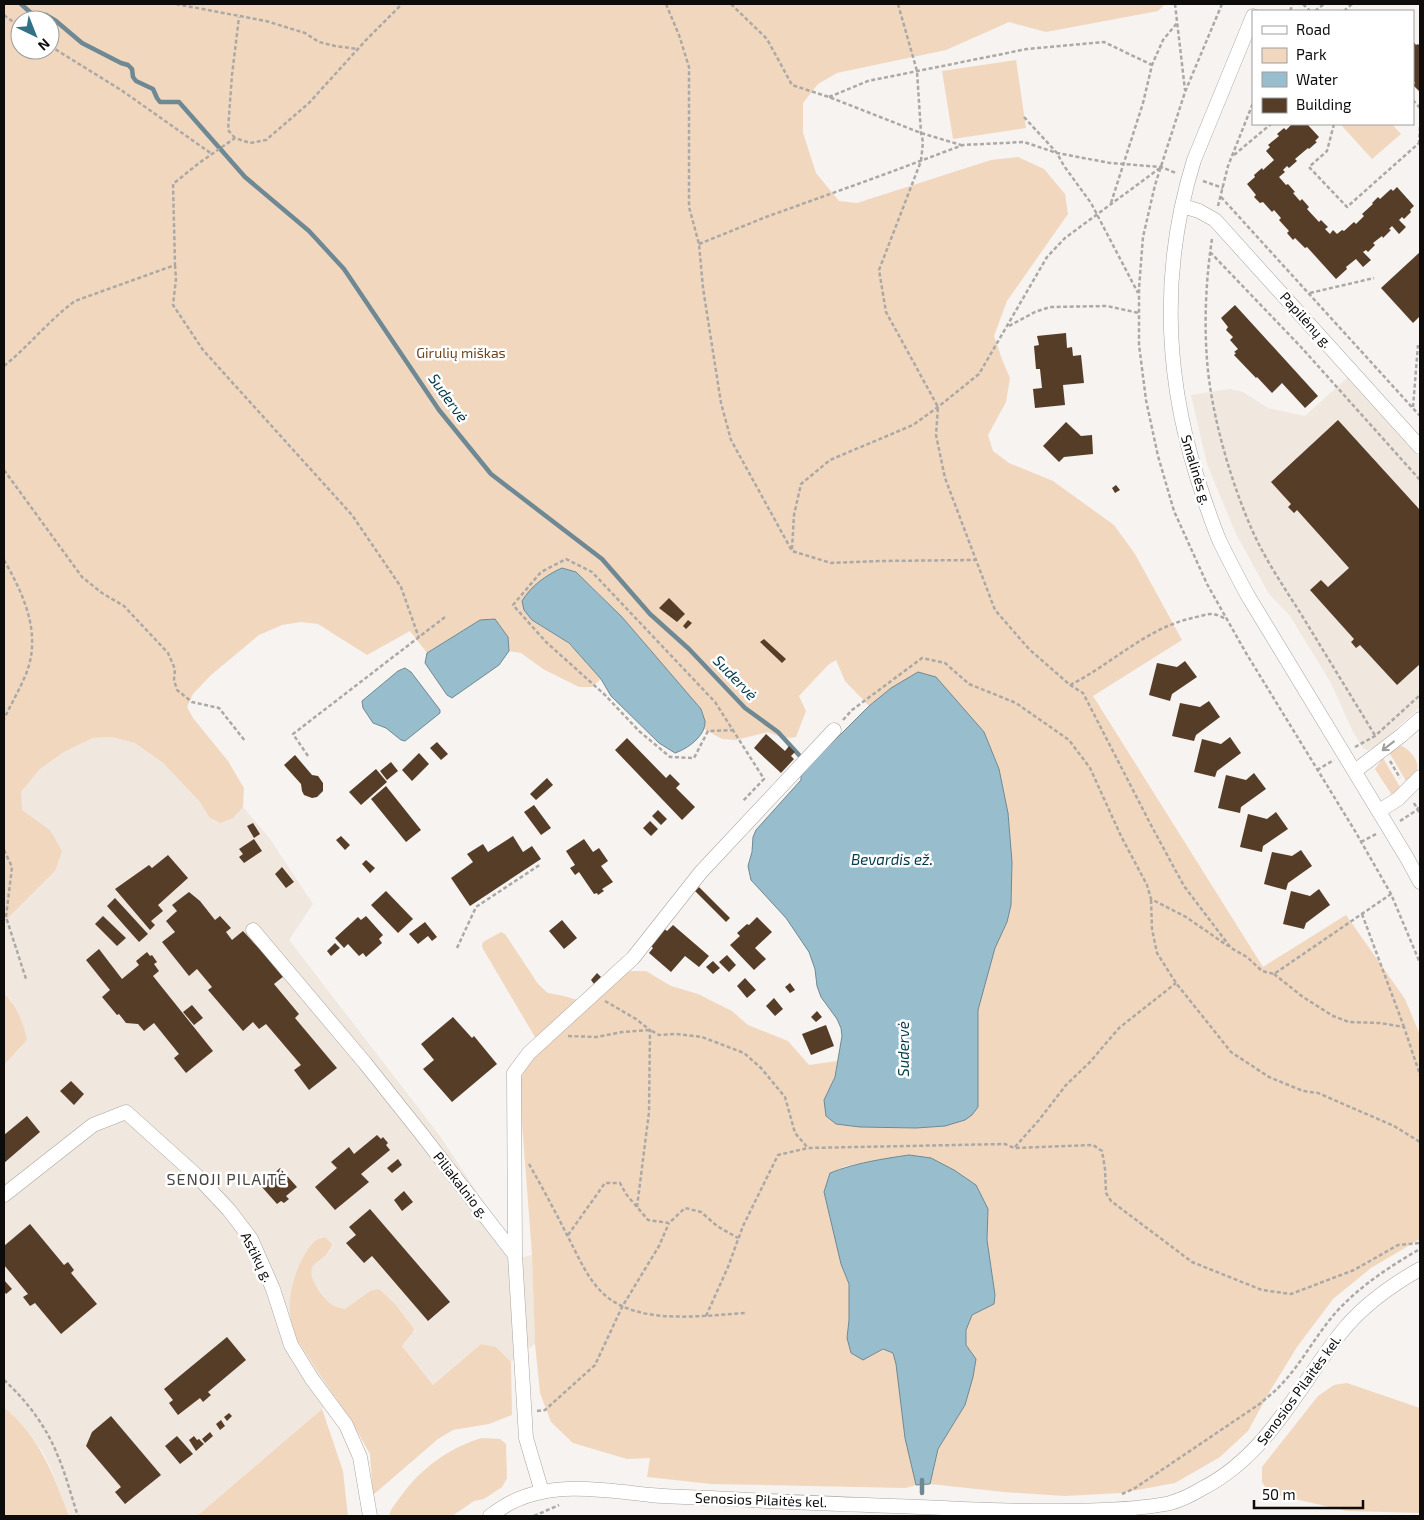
<svg xmlns="http://www.w3.org/2000/svg" width="1424" height="1520" viewBox="0 0 1424 1520" font-family="'Exo 2',sans-serif">
  <style>
    .built { fill: #f0e7df }
    .green { fill: #f2d7bf; fill-rule: evenodd }
    .water { fill: #98becd; stroke: #6e8993 }
    .lines { fill: none; stroke-linecap: round; stroke-linejoin: round }
    .stream { stroke: #6e8993; stroke-width: 4.5 }
    .building { fill: #553d28 }
    .minor-casing { stroke: #a8a5a2; stroke-width: 15 }
    .path { stroke: #aba9a6; stroke-width: 2.5; stroke-dasharray: 4 2.5; stroke-linecap: butt }
    .minor { stroke: #fff; stroke-width: 14 }
    .oneway { stroke: #9e9e9d }
    .labels { text-anchor: middle; stroke-width: 5; stroke-linejoin: round; paint-order: stroke }
    .street-label { font-size: 14px; fill: #0d0c0b; stroke: #fff }
    .park-label { font-size: 14px; fill: #6b431c; stroke: #fff }
    .water-label { font-size: 15px; font-style: italic; fill: #003b4b; stroke: #fff }
    .quarter-label { font-size: 16px; letter-spacing: 1px; fill: #474442; stroke: #fff }
  </style>
  <rect width="100%" height="100%" fill="#f6f3f0"/>
  <path class="built" d="M1348,377l72,80v250l-36,33 -12,8 -5,2 -4,-2 -11,-18 -21,-47 -41,-67 -21,-22 -33,-60 -29,-70 -16,-69 39,-6 13,3 25,16 37,8z
    M111,737l24,6 28,20 37,39 9,15 24,1 10,-11 27,32 43,65 -24,36 151,196 80,122 12,-3 3,89 -24,18 -15,-15 -15,-3 -48,41 -31,-39 9,-10 -41,-45 -25,18 -10,-1 -8,-6 -16,-24v-8l5,-8 15,-12 -15,-10 -24,87 5,13 39,57 -139,119h-128l-17,-45 -8,-17 -14,-20 -19,-21 -7,-6v-342l23,-25 -15,-39 -8,-8v-71l51,-51 -5,-41 -29,-20v-18l19,-23 24,-17 29,-14z"/>
  <path class="green" d="M4,4h1161l-7,7 -112,21 -37,-10 -63,28 -109,23 -19,11 -15,19v30l13,40 23,28 18,2 134,-43 27,-3 26,12 21,25 3,20 -61,87 -13,35 9,26 7,16 -4,24 -18,33 5,16 16,12 44,18 61,44 21,29 47,86 -89,56 170,271 83,-52 59,84 15,36v204l-49,29 -38,31 -36,48 -30,49 -19,35 -28,26 -45,26 -54,10 -56,3 -61,-4 -74,-8 8,-35 27,-44 11,-46 -10,-14v-15l6,-15 22,-11 1,-9 -8,-55 1,-31 -105,-50 -37,7 -16,7 -6,19 17,72 8,20v36l-2,18 4,15 12,7 20,-11 10,4 3,11 9,74 11,47 -10,3 -195,-4 -64,-7 3,-19 -23,1 -54,-16 -22,-21 -11,-29 -5,-49 -3,-89 -13,-172c5,-14 13,-24 23,-34l-59,-100 -1,-3 1,-4 18,-10 4,2 33,50 10,9 16,3 27,8 31,-28 8,-5h16l25,15 27,8 34,17 16,14 40,16 21,24 28,-4 -2,16 -11,23 36,27 56,1 29,-2 33,-19v-97l17,-62 12,-26 4,-17 1,-43 -4,-49 -9,-44 -15,-37 -93,-44 -22,18 -24,-25 -9,-21 -8,5 -29,31 7,15 -10,26c-11,2 -18,-1 -28,-5l-32,8 -14,-1 -18,-10 1,-9 -4,-11 -79,-92 -30,-30 -70,14c6,24 31,29 47,43 12,11 22,24 32,35l-9,8h-13l-36,-18 -22,-16 -12,-2 -1,-14 -28,-17 -53,33 -17,-22 -43,24 -49,-31 -17,-2 -19,3 -23,10 -48,40 -18,19 -6,13 6,11 35,43 16,27 -1,19 -10,11 -13,5 -11,-6 -9,-15 -37,-39 -28,-20 -24,-6 -18,1 -29,14 -24,17 -19,23 1,18 28,20 12,21 -7,20 -51,51zM20,20h30v30h-30z
    M1016,60l10,68 -73,11 -11,-68z
    M1344,124h48l9,10 -29,25 -30,-33z
    M1402,746c8,4 17,14 15,23 -1,5 -7,9 -11,12l-17,-29 6,-5z
    M1383,758l17,29 -8,8 -17,-26z
    M4,993c13,13 19,29 23,47l-23,25z
    M325,1237l7,7c-6,22 -35,15 -12,48 7,10 12,15 25,17l25,-18 9,-2 16,15 19,25 -3,6 -9,11 31,39 48,-41 15,3 15,15 1,53 -23,9 -36,6 -15,9 -65,56 -3,-41 -18,-32 -55,-82c-4,-10 -7,-19 -7,-30 -2,-20 10,-55 25,-69 2,-2 7,-3 10,-4z
    M1347,1383l73,25v105l-73,-2 -78,-18 -7,-11v-15l56,-71 16,-11z
    M4,1407c37,32 48,65 65,109h-65z
    M322,1409l21,62 5,45h-151z
    M482,1438l18,1 6,5 1,34 -5,9 -18,12 -10,2 -22,15h-63c2,-8 7,-13 12,-20 19,-27 49,-49 81,-58z"/>
  <path class="water" d="M562,568l14,4 46,45 79,92c1,4 3,8 4,12 1,15 -18,28 -30,32l-16,-10 -48,-47 -10,-17 -32,-36 -37,-23 -8,-10 -2,-9c9,-15 24,-26 40,-33z
    M495,619l13,18 1,14 -10,14 -47,33 -5,-3 -22,-32 2,-10 53,-33z
    M405,668l6,4 29,38v3l-35,28 -4,-1 -15,-12 -13,-5 -10,-15 -1,-7 36,-30z
    M918,672l18,5 48,55 15,37 9,44 4,49 -1,43 -4,17 -12,26 -17,62v97l-6,8 -7,5 -20,6 -29,2 -56,-1 -24,-3 -10,-8 -2,-16 11,-23 7,-41 -1,-8 -4,-9 -16,-22 -4,-11 -2,-17 -6,-17 -23,-34 -35,-38 -3,-14 4,-14 1,-15 3,-7 45,-50v-4l8,-10 60,-60 22,-18z
    M909,1155l22,3 23,12 22,15 12,24 -1,31 8,55 -1,9 -22,11 -6,15v15l10,14 -3,18 -8,28 -27,44 -8,35 -14,1 -11,-47 -9,-74 -3,-11 -10,-4 -20,11 -12,-7 -4,-15 2,-18v-36l-8,-20 -17,-72 6,-19c25,-10 52,-14 79,-18z"/>
  <g class="lines">
    <path class="stream" d="M21,4l10,9 7,2h8l10,6 26,22 39,20 7,2 4,4 1,8 3,4 17,8 4,9 3,4h19l66,75 64,54 35,38 95,141 52,64 111,85 48,55 39,35 56,59 33,24 21,23
      M922,1480v13"/>
  </g>
  <path class="building" d="M1413,41l3,4 2,-1 2,2v46l-7,-7 2,-2 -2,-3z
    M1292,124h15l12,13 -4,4 2,1 -8,7 -1,-1 -13,11 2,2 -8,7 -2,-2 -4,4 2,2 -6,5 7,8 2,-1 7,8 -2,1 7,8 2,-2 7,8 -2,2 12,13 2,-2 7,7 -3,2 5,5 3,-4 4,4 5,-4 2,1 10,-9 2,2 8,-8 -2,-2 11,-10 -1,-1 6,-6 2,2 11,-10 2,2 4,-4 17,19 -4,4 1,2 -7,7 -2,-2 -3,3 7,7 -7,7 -7,-8 -3,3 2,1 -8,8 -1,-2 -9,7 2,2 -7,7 -2,-2 -3,2 8,8 -8,7 -7,-8 -10,8 1,2 -11,10 -29,-32 -2,1 -10,-10 -2,2 -6,-7 2,-2 -10,-11 2,-2 -7,-8 -2,2 -9,-10 -3,1 -6,-6 2,-2 -9,-11 8,-7 -1,-2 8,-7 1,2 11,-10 -8,-9 4,-4 -2,-2 11,-9 -2,-2 7,-6 2,2z
    M1420,252v64l-7,7 -32,-35z
    M1235,305l83,91 -13,12 -23,-25 -10,10 -15,-16 -1,1 -22,-23 2,-2 -2,-1 4,-3 -8,-9 3,-3 -7,-7 2,-3 -7,-9z
    M1066,333l1,15 5,-1 1,9 8,-1 3,28 -21,2 2,20 -30,3 -2,-19 9,-1 -2,-19h-4l-2,-23 5,-1 -2,-9z
    M1338,420l82,90v154l-23,21 -37,-40 -4,3 -5,-6 3,-3 -44,-49 11,-10 7,7 21,-19 -52,-58 -3,3 -6,-6 3,-3 -20,-22z
    M1066,422l15,14 11,-1 1,19 -29,3 -5,5 -16,-16z
    M1116,485l4,5 -5,3 -3,-5z
    M669,598l16,16 -8,8 -18,-14z
    M688,620l4,3 -6,6 -3,-3z
    M764,639l22,20 -4,4 -22,-21z
    M1185,661l12,16 -25,17 -2,7 -21,-6 8,-32 20,4z
    M1209,701l11,16 -24,18 -2,6 -22,-5 8,-33 20,4z
    M766,734l19,17 4,-5 6,6 -4,4 3,3 -13,14 -27,-25z
    M1230,737l11,16 -24,18 -2,6 -21,-5 8,-33 19,5z
    M627,738l39,40 4,-4 10,10 -4,4 19,19 -13,13 -67,-70z
    M437,742l11,12 -7,6 -11,-12z
    M419,753l10,11 -17,17 -10,-11z
    M295,755l17,20 6,1 5,7v8l-6,6 -5,1 -8,-3 -2,-4 -1,-7 -17,-19z
    M391,762l7,9 -11,9 -7,-9z
    M376,769l11,13 -26,23 -12,-13z
    M1254,773l12,16 -25,18 -1,6 -22,-5 8,-33 20,5z
    M547,778l6,7 -17,15 -6,-6z
    M386,786l35,44 -15,12 -35,-43z
    M534,805l17,23 -10,7 -17,-23z
    M658,810l9,9 -6,6 -9,-9z
    M1276,812l12,17 -25,17 -1,6 -22,-5 8,-33 19,5z
    M650,821l8,8 -7,7 -8,-8z
    M253,823l7,11 -6,4 -7,-12z
    M341,836l9,9 -5,5 -9,-10z
    M513,836l10,16 9,-6 9,13 -71,47 -19,-28 22,-16 -6,-8 16,-10 5,8z
    M254,839l8,12 -18,12 -5,-6 4,-3 -4,-5z
    M584,839l9,13 6,-4 9,13 -7,5 12,16 -11,7 2,2 -6,4 -1,-2 -3,1 -15,-22 -4,3 -5,-7 5,-3 -9,-14z
    M1301,850l11,16 -24,17 -2,7 -22,-6 8,-32 20,4z
    M168,855l20,23 -30,27 5,6 -12,10 4,4 -5,5 -35,-41 34,-24 3,3z
    M366,860l9,8 -5,5 -8,-9z
    M282,867l12,15 -8,6 -11,-14z
    M699,887l31,31 -4,4 -31,-31z
    M1319,889l11,16 -24,18 -2,6 -21,-5 8,-33 19,5z
    M386,891l27,28 -15,14 -27,-28z
    M189,892l11,9 15,19 5,-4 11,12 -5,4 6,8 11,-9 41,45 -10,8 25,30 -4,4 42,50 -28,22 -15,-20 7,-5 -35,-41 -7,5 -6,-7 -10,9 -35,-41 4,-3 -15,-18 -8,7 -27,-34 13,-10 -9,-11 11,-10 -5,-6z
    M115,898l33,36 -9,8 -32,-36z
    M103,916l23,22 -9,8 -22,-22z
    M366,916l17,19 -4,4 3,4 -16,14 -3,-4 -4,3 -11,-12 -4,4 -9,-10 23,-21 3,3z
    M757,917l15,15 -17,16 11,11 -12,11 -24,-25 10,-9 -3,-3 10,-9 2,1z
    M562,920l15,18 -13,11 -15,-18z
    M425,922l12,15 -5,4 -4,-5 -10,8 -9,-10z
    M673,925l36,31 -10,11 -14,-11 -14,16 -22,-19 4,-5 -6,-6 14,-16 6,5z
    M335,943l5,5 -9,8 -4,-5z
    M99,949l23,30 17,-14 -3,-4 11,-9 3,4 2,-1 5,7 -3,2 5,7 -6,5 60,75 -27,22 -12,-15 5,-4 -25,-31 -10,8 -6,-7 -12,-1 -7,-9 -2,1 -15,-18 8,-7 -24,-30z
    M727,955l9,10 -7,7 -10,-10z
    M713,961l7,7 -7,6 -7,-7z
    M597,973l4,4 -7,7 -3,-4z
    M745,978l11,12 -9,8 -10,-12z
    M790,983l5,7 -5,3 -5,-6z
    M774,998l9,11 -8,7 -9,-10z
    M192,1005l11,13 -9,7 -11,-13z
    M817,1011l5,6 -6,5 -5,-5z
    M453,1017l19,21 2,-2 23,28 -45,38 -29,-33 11,-9 -13,-16z
    M826,1025l8,21 -23,9 -9,-21z
    M71,1081l13,13 -10,11 -14,-14z
    M27,1116l13,16 -36,31v-28z
    M377,1135l4,4 2,-2 5,6 -2,2 4,5 -29,24 8,8 -34,28 -20,-23 22,-19 -6,-6 18,-15 5,7z
    M398,1159l4,6 -10,8 -5,-5z
    M280,1168l17,19 -11,9 3,3 -5,4 -3,-2 -4,3 -16,-18z
    M404,1191l9,11 -11,9 -8,-11z
    M370,1209l80,93 -22,19 -56,-65 -8,7 -18,-20 10,-8 -7,-8z
    M30,1224l34,41 4,-3 6,8 -3,3 26,31 -36,30 -26,-31 -5,3 -7,-9 5,-3 -24,-29v-19z
    M4,1280l8,9 -6,5 -2,-3z
    M227,1337l19,23 -38,32 3,3 -8,7 -3,-4 -22,17 -9,-12 4,-3 -9,-11z
    M229,1413l3,3 -5,5 -3,-4z
    M111,1416l50,59 -36,29 -10,-12 6,-5 -35,-41 6,-14z
    M221,1420l4,6 -5,4 -4,-6z
    M210,1432l3,4 -8,7 -3,-4z
    M177,1436l16,18 -13,10 -15,-18z
    M194,1436l3,4 2,-1 5,5 -8,7 -7,-11z"/>
  <g class="lines">
    <defs>
      <path id="minor" d="M1253,16l-59,144c-33,106 -30,212 3,317 7,22 14,44 23,65 9,18 18,36 28,54l159,262 13,24
        M1183,206l16,5 16,9 205,227
        M1355,771l47,-36 18,-16
        M1379,811l19,-12 22,-22
        M253,930l112,133 55,69 95,123 11,183 16,54
        M4,1195l89,-70 33,-13 71,64 32,34 22,29 22,50 18,56 21,34 34,46 14,32 10,59
        M515,1255l-1,-182 15,-20 104,-95 68,-86 133,-142
        M490,1516c7,-5 14,-10 22,-14 42,-21 93,-12 138,-7 21,2 42,2 62,3 83,5 167,7 250,11 47,2 93,3 141,1 22,-1 45,-2 67,-7 11,-3 23,-9 33,-15 64,-33 94,-99 137,-154 21,-27 50,-48 80,-65"/>
    </defs>
    <use href="#minor" class="minor-casing"/>
    <path class="path" d="M176,4l90,17 39,12 14,9 16,4 23,3
      M666,4l13,31 10,32v140l10,37 4,44 18,115 10,37 61,111 39,12 48,-2 97,-1 19,50 34,39 41,36 13,8 69,134 32,59 47,62 16,9 15,14 12,3 117,-80
      M731,4l36,35 25,46 37,12 92,36 40,12
      M898,4l19,67 4,62 2,9 -2,19 -42,109 7,42 52,95 -2,28 9,43 31,82
      M1175,4l10,86
      M1222,4l-37,88 -30,93 -12,52 -4,51v57l7,55 12,56 16,55 33,73 39,69 109,178 36,63 29,69
      M1303,4l7,7
      M1290,11l3,-7
      M1315,11l9,-7
      M1344,11l8,-7
      M4,15l16,12
      M50,46l71,44 91,64
      M829,97l39,-16 159,-32 77,-7 48,23
      M1413,100l7,8
      M1024,117l33,36 7,13 27,37 47,90
      M1334,124l-7,27 -18,16 38,40 72,-64
      M1420,127l-1,16 1,2
      M235,138l-7,-8 4,-55 7,-58
      M1234,155l37,-31
      M1203,181l20,7
      M1221,197l199,219
      M1111,203l32,-100 9,-38 11,-25 14,-17
      M1218,206l10,-40 25,-63
      M1212,239c-6,39 -8,81 -5,121 4,54 24,123 46,172 13,29 31,55 48,82 25,41 50,82 75,123
      M699,244l67,-27 114,-41 83,-31 61,-3 33,11 53,10 51,4 15,6
      M1210,252l91,95 119,133
      M175,265l1,14 -3,26 30,45 149,165 49,72 18,51
      M1310,293l64,-15
      M1009,326l26,-14 15,-5 57,-1 32,7
      M4,366c25,-20 45,-46 71,-65l100,-36 -2,-81 26,-21 36,-25 15,5 16,-3 43,-37 57,-63 36,-36
      M1413,407l5,-62
      M4,470l78,107 20,16 22,13 44,47 7,16 -1,11 3,10 15,12 27,6 26,33
      M792,549l2,-34 7,-31 29,-24 83,-35 25,-18 41,-33 68,-117 18,-19 95,-70
      M4,560c20,35 38,74 22,114 -6,15 -15,30 -22,45
      M1070,685c42,-21 75,-56 122,-67 6,-1 14,-4 19,-4 5,0 11,3 15,5
      M843,720l9,-10 70,-52 23,5 24,21 47,19 53,37 21,28 31,68 26,49 4,14 35,18 42,29
      M734,730l-26,1 -14,27 -24,-1 -31,-26 -34,-36 -59,-53 -33,-37 28,-33 25,-13 26,13 123,130 49,77 -22,23
      M1355,747l20,-11 45,-41
      M308,756l-15,-22 152,-117
      M1390,761l10,17
      M1317,770l17,-10
      M1414,803l6,11
      M1400,821l17,-11 3,-5
      M1361,842l17,-9
      M4,850l8,17 -6,50 20,62
      M1151,900l1,29 5,24 19,30 55,69 38,25 34,14 15,2 76,33 26,16
      M1362,914l42,113
      M457,948l19,-41 65,-43
      M1274,974l29,23 30,19 16,6 31,1 24,4 16,48
      M605,1001l31,18 14,11 -1,82 -12,95
      M568,1036l28,1 26,-5 28,-2 9,5 17,-1 26,3 42,16 17,15 24,29 10,36 13,15
      M1015,1147l24,-27 27,-35 24,-23 29,-34 57,-45
      M529,1164c13,23 26,47 38,71 14,26 25,58 55,71 36,17 86,9 125,7
      M568,1235l37,-52h15l6,11 22,26 21,3 16,-15 16,4 16,14 21,12
      M706,1316l22,-49 15,-41 35,-71 30,-7 197,-4 9,4 79,-3 9,6 3,18 1,24 5,8 81,61 70,28 29,4 63,-24 44,-25 22,-2
      M4,1380c22,20 42,46 53,74 9,20 14,42 21,62
      M537,1411l8,-1 50,-45 27,-58 37,-61 10,-23
      M1122,1494l13,-6 126,-85c5,-5 12,-10 17,-15 21,-21 35,-48 54,-71 22,-27 58,-51 88,-68
      M534,1516l25,-11"/>
    <use href="#minor" class="minor"/>
  </g>
  <defs><path id="oneway-shaft" d="M-6 0H5M1.5-3L5.5 0L1.5 3" fill="none" stroke-width="1.6" stroke-linecap="round" stroke-linejoin="round" transform="scale(1.25)"/></defs>
  <use class="oneway" href="#oneway-shaft" transform="translate(1388 746) rotate(142)"/>
  <g class="labels">
    <g class="street-label">
      <text transform="translate(1306 320) rotate(48)" y="5">Papilėnų g.</text>
      <text transform="translate(1196 470) rotate(73)" y="5">Smalinės g.</text>
      <text transform="translate(461 1185) rotate(52)" y="5">Piliakalnio g.</text>
      <text transform="translate(257 1257) rotate(63)" y="5">Astikų g.</text>
      <text transform="translate(1299 1390) rotate(-54)" y="5">Senosios Pilaitės kel.</text>
      <text transform="translate(761 1500) rotate(2)" y="5">Senosios Pilaitės kel.</text>
    </g>
    <g class="park-label">
      <text x="461" y="358">Girulių miškas</text>
    </g>
    <g class="water-label">
      <text transform="translate(448 398) rotate(54)" y="5">Sudervė</text>
      <text transform="translate(735 678) rotate(46)" y="5">Sudervė</text>
      <text x="892" y="865">Bevardis ež.</text>
      <text transform="translate(904 1049) rotate(-90)" y="5">Sudervė</text>
    </g>
    <g class="quarter-label">
      <text x="227" y="1185">SENOJI PILAITĖ</text>
    </g>
  </g>
  <rect width="1424" height="1520" fill="none" stroke="#0d0c0b" stroke-width="10"/>
  <rect x="1252" y="10" width="162" height="115" fill="#ffffff" stroke="#9e9e9d"/>
  <rect x="1262" y="26" width="25" height="8" fill="#ffffff" stroke="#9e9e9d"/>
  <text x="1296" y="35" font-size="15" fill="#0d0c0b">Road</text>
  <rect x="1262" y="48" width="25" height="15" fill="#f2d7bf" stroke="#9e9e9d"/>
  <text x="1296" y="60" font-size="15" fill="#0d0c0b">Park</text>
  <rect x="1262" y="72" width="25" height="15" fill="#98becd" stroke="#9e9e9d"/>
  <text x="1296" y="85" font-size="15" fill="#0d0c0b">Water</text>
  <rect x="1262" y="98" width="25" height="15" fill="#553d28" stroke="#9e9e9d"/>
  <text x="1296" y="110" font-size="15" fill="#0d0c0b">Building</text>
  <g transform="translate(35 35) rotate(137)"><circle r="24" fill="#ffffff" stroke="#9e9e9d"/>
  <path d="M0-4L9 19L0 12L-9 19Z" fill="#337187"/>
  <text y="-8" font-size="14" font-weight="bold" text-anchor="middle" fill="#0d0c0b">N</text>
  </g>
  <path d="M1254 1500v8h109v-8" fill="none" stroke="#0d0c0b" stroke-width="2.5"/>
  <text x="1262" y="1500" font-size="15" fill="#0d0c0b" stroke="#ffffff" stroke-width="4" paint-order="stroke">50 m</text>
</svg>
